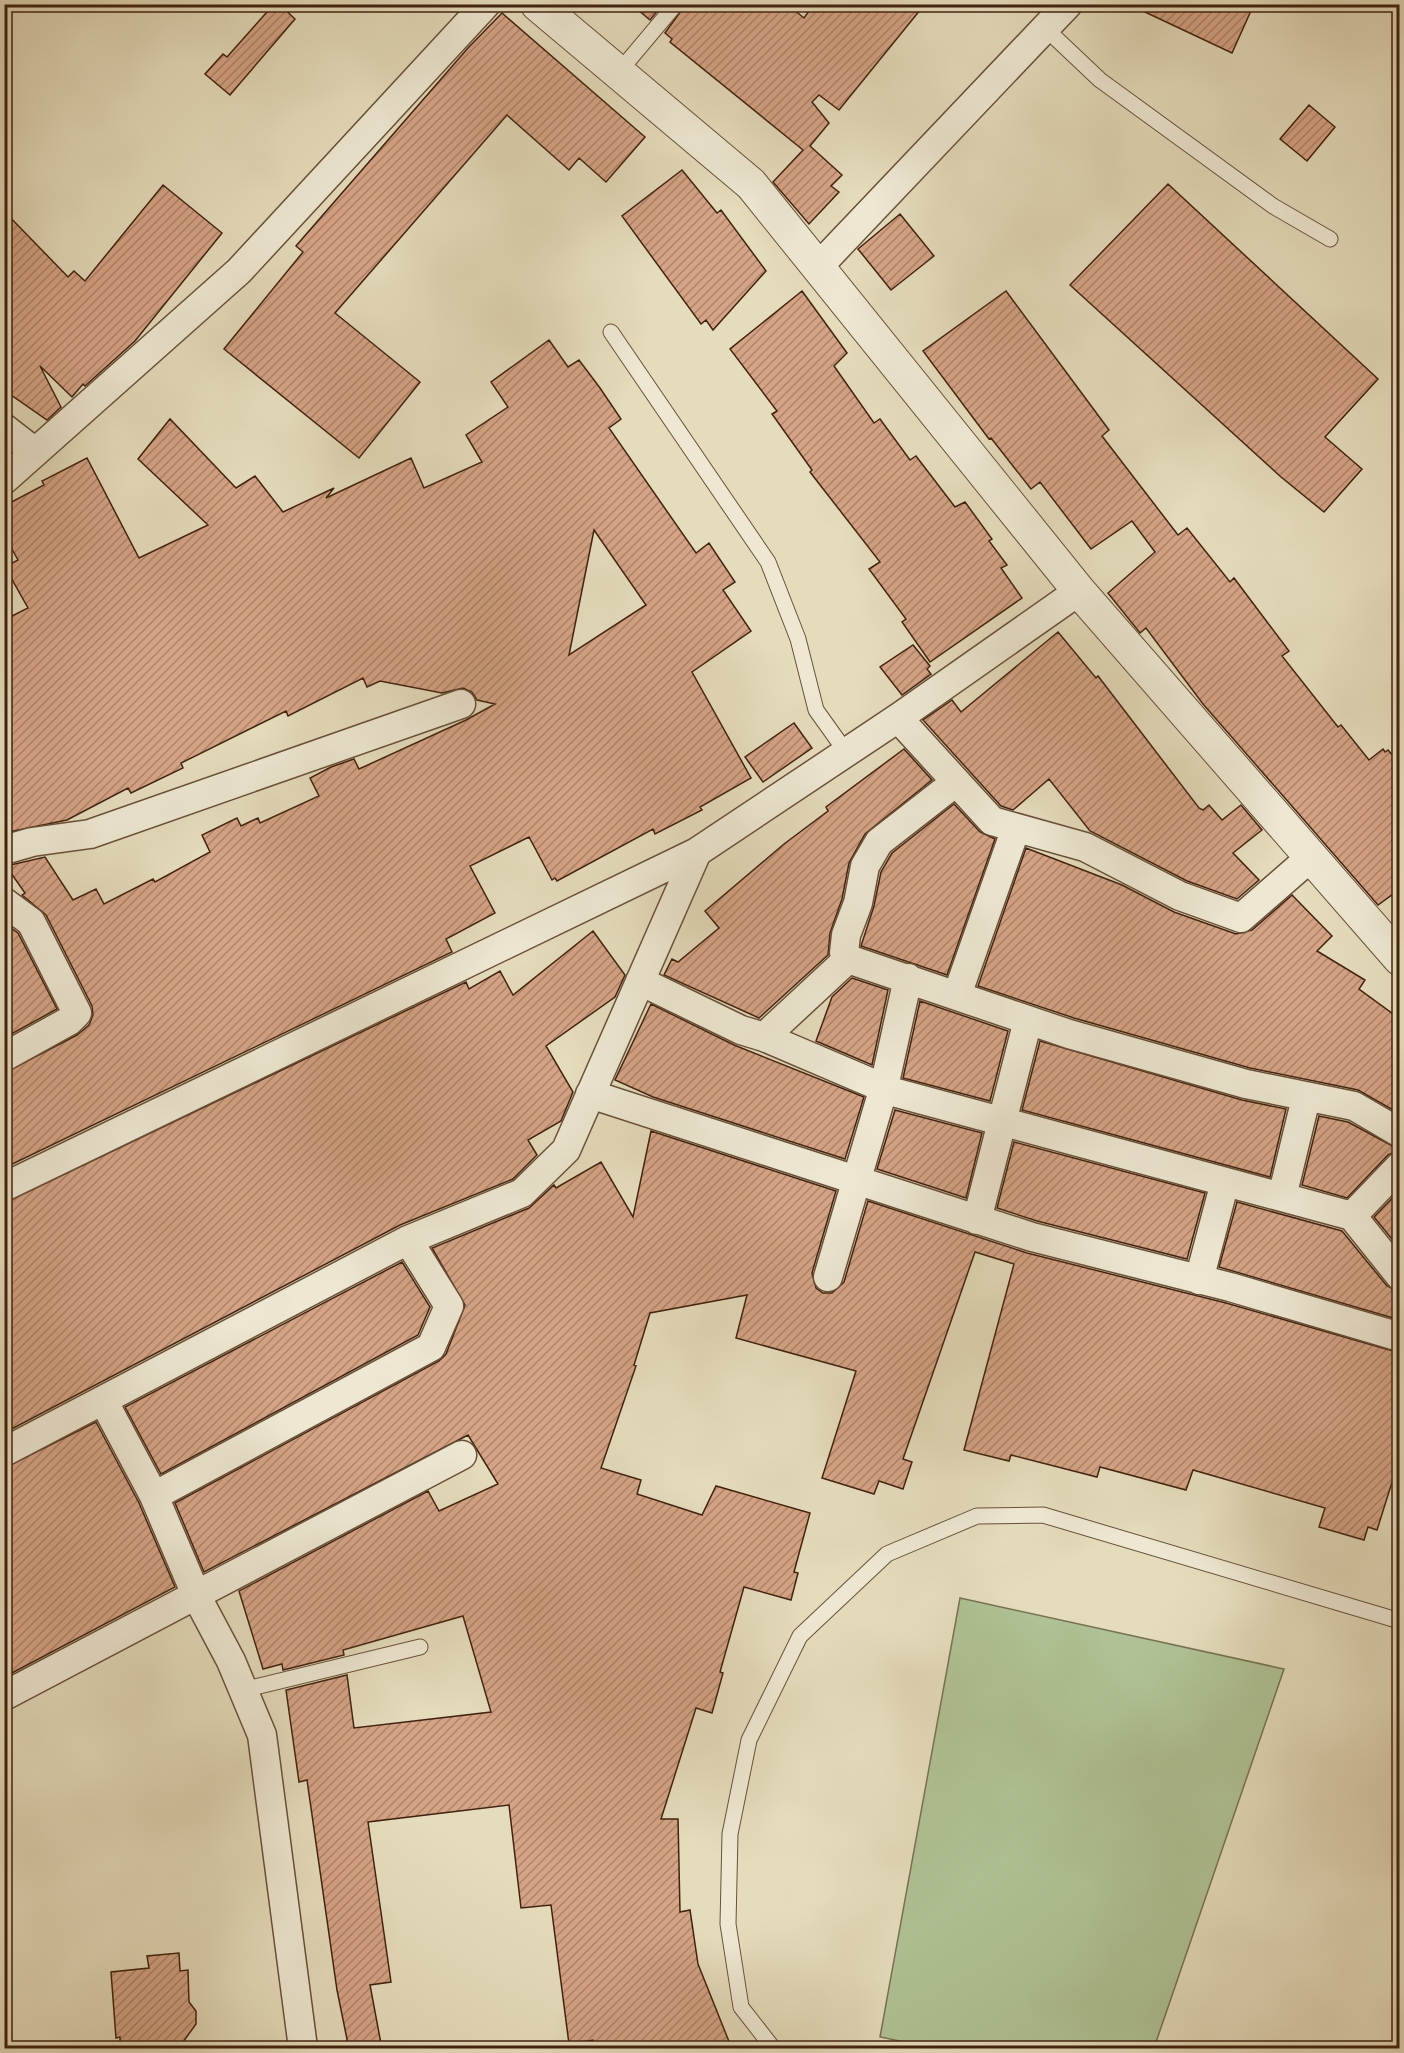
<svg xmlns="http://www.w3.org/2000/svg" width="1404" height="2053" viewBox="0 0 1404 2053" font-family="'IM FELL Double Pica',serif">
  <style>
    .park { fill: #afc295; stroke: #787252; stroke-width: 1.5 }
    .building { fill: url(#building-hatch); stroke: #41220f; stroke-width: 1.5; fill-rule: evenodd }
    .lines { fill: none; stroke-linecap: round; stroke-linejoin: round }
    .service-casing { stroke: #6a503a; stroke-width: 17 }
    .minor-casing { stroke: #6a503a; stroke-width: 31 }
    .tertiary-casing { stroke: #6a503a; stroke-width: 35 }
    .service { stroke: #eee8d3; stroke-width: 15 }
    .minor { stroke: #eee8d3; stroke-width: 28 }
    .tertiary { stroke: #eee8d3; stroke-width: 33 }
  </style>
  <defs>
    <pattern id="building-hatch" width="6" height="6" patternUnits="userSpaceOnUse" patternTransform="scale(1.5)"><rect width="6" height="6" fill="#d5a385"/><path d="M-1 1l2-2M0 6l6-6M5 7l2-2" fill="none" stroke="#ae846b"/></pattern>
  </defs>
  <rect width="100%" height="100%" fill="#e5dcbc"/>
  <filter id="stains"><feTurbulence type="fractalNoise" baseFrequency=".00333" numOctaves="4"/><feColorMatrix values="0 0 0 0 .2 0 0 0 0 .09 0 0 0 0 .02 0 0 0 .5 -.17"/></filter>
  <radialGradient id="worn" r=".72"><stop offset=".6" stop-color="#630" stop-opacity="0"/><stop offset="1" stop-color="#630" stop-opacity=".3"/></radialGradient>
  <path class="park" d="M960,1598l324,71 -130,379h-220l-54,-11z"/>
  <path class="building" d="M274,4h5l16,15 -65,76 -25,-21 18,-20 4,3z
    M631,4h32l-13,16z
    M686,4h101l17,14 10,-14h111l-86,106 -20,-15 -7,7 17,21 -19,23 32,29 -11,11 8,6 -30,32 -36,-42 30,-32 -133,-108 2,-3 -7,-6z
    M1128,4h126l-22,49z
    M502,13l143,124 -39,45 -27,-24 -10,12 -62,-55 -172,198 85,69 -61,76 -135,-109 79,-97 -7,-6 172,-198z
    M1309,105l26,22 -28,34 -27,-22z
    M682,170l35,43 4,-3 45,61 -53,59 -7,-10 -5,4 -79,-108z
    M1168,184l210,195 -53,58 37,32 -38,43 -43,-35 -211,-192z
    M163,185l59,48 -87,108 -50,45 -2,-2 -11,13 -32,-31 21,41 -14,13 -43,-30v-179l64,66 6,-6 11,10z
    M900,214l34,42 -43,34 -33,-41z
    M802,291l45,62 -13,13 40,57 6,-4 30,41 6,-4 39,51 10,-5 27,37 -3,2 18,24 -6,3 21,30 -92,64 -28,-40 4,-3 -37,-50 11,-7 -70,-90 2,-2 -40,-56 5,-3 -47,-62z
    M1006,291l103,139 -7,6 76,99 9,-7 43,54 4,-4 55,73 -7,5 56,71 3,-2 28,35 14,-11 2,3 3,-2 12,14v125l-22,16 -175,-201 -57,-76 -6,5 -32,-40 47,-41 -23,-31 -41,28 -51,-67 -9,7 -40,-51 -2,1 -66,-88z
    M549,340l19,27 11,-7 21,28 21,31 -12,9 87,125 13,-10 26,39 -12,8 28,41 -59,41 59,106 -51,29 2,3 -47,24 -2,-5 -96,52 -2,-3 -3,2 -23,-43 -59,29 25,47 -49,26 6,13 -448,216v-95l73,-38 12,-10 4,-10 -1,-9 -46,-91 -24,-20 3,-2 -19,-27 39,-9 28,43 23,-11 8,15 49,-25 2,3 55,-30 -8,-17 35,-17 4,8 17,-8 2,5 59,-27 -9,-18 21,-11 23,-8 5,10 107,-49 29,-16 -18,-4 -5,-8 -9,-4 -21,5 -62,-12 -13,6 -4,-9 -75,38 -2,-5 -105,52 2,5 -52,25 -3,-5 -61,32 -63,13v-213l24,-12 -23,-41 13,-7 -14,-25v-29l40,-21 -2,-4 45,-23 52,100 69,-33 -70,-66 32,-40 66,69 19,-12 28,36 51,-24 -8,10 85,-40 13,30 58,-26 -16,-27 42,-28 -17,-25zM594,530l52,75 -77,50z
    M1058,632l38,46 2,-2 101,132 4,2 6,-5 13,15 19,-15 21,25 -29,23 26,27 -22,19 -50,-18 -97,-50 -41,-52 -36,31 -12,-4 -78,-86 29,-20 9,12z
    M913,645l17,21 -3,3 4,5 -29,21 -22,-28z
    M794,723l18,25 -49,34 -18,-25z
    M904,749l28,31 -67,54 -16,29 -7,36 -12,34 -2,22 -69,63 -95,-43 8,-16 6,3 41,-34 -14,-17 79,-67 44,-33 -2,-4z
    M954,804l26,28 15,7 -48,136 -86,-29 13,-40 7,-34 11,-19z
    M1026,848l96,37 52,27 62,22 16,-4 40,-35 40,41 -15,15 48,29 -6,9 41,30v95l-42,-24 -108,-22 -176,-50 -96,-32z
    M4,923l14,10 39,76 -53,29z
    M593,931l32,44 -10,22 -69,49 27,46 -12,29 -33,19 9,15 -24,24 -113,46 -396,208v-230l462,-221 3,7 31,-18 13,24z
    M852,978l36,12 -16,75 -56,-24 16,-44z
    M920,1001l88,30 -18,70 -87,-23z
    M651,1004l83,41 130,52 -19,62 -192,-62 -38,-17z
    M1040,1041l202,59 44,9 -16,68 -248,-67z
    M895,1110l87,23 -16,65 -89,-29z
    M1319,1116l29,6 52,28 -12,5 -41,43 -45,-13z
    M651,1131l185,60 -24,82 4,15 7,5h9l12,-11 24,-81 159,52 199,50 174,50v104l-23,73 -9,-3 -4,13 -45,-13 6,-19 -132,-38 -7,20 -86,-23 -3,10 -86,-22 -2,6 -45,-11 50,-186 -39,-12 -72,207 9,3 -9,27 -24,-8 -5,13 -52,-16 34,-107 -120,-33 11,-43 -97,18 -16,52 2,1 -35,102 40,12 -4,14 65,21 14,-29 94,27 -16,59 4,1 -7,27 -47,-13 -24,85 3,1 -11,40 -16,-5 -35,111h17l2,93 10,-2 8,54 34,85h-138l-1,-9 -24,4 -18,-139 -30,3 -12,-103 -141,17 23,160 -21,3 12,64h-33l-12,-59 -30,-210 -8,2 -13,-92 61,-15 7,53 137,-16 -28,-96 -120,34 1,5 -61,15 -1,-6 -19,5 -24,-78 189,-100 11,20 59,-27 -30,-49 -264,137 -29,-69 264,-142 7,-7 19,-49 -33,-57 97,-40 25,-23 2,3 45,-26 32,55z
    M1014,1142l191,51 -18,66 -150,-38 -40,-13z
    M1400,1190v59l-26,-32z
    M1237,1202l105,29 45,55 13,6v28l-181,-53z
    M402,1262l28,45 -12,28 -257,139 -36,-67z
    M96,1422l43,81 36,84 -163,86 -8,-14v-191z
    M179,1953l1,18 8,-1 1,32 7,9v13l-18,25h-58v-12l-4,1 -5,-66 38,-4 -2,-12z"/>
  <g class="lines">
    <defs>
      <path id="service" d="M1045,28l55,52 173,126 57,33
        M618,73l58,-69
        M611,332l157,230 30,77 18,71 30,42
        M243,1690l177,-43
        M773,2048l-32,-41 -13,-83 2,-90 19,-94 51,-104 87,-82 90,-38 66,-1 357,106"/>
      <path id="minor" d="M818,267l250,-263
        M4,428l31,24
        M4,480l235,-209 247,-267
        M898,718l94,103 93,26 95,49 61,22 70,-61
        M956,782l-77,60 -14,24 -7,37 -12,32 -2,18 4,6 221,75 177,50 108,22 46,27
        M4,850l28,-8 58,-8 371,-130
        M4,902l27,20 46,91 -8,8 -65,36
        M640,981l101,49 23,7 129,55 459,124
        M957,995l59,-167
        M764,1037l84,-78
        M590,1094l442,143 198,50 170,50
        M1400,1166l-48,50 48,60
        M4,1187l693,-335
        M1282,1197l24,-99
        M977,1220l51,-200
        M828,1277l56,-190 24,-109
        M1199,1280l26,-98
        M103,1400l51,96 43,101 34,64 31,74 41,313
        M4,1452l404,-212 114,-47 44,-43 131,-298 201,-134 181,-127
        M154,1496l277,-149 18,-41 -41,-66
        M4,1696l458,-241"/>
      <path id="tertiary" d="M537,4l214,180 328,407 321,368"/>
    </defs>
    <use href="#service" class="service-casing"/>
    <use href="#minor" class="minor-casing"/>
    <use href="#tertiary" class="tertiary-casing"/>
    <use href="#service" class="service"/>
    <use href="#minor" class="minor"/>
    <use href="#tertiary" class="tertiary"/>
  </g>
  <rect width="1404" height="2053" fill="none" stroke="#e5dcbc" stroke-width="24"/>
  <rect x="6" y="6" width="1392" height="2041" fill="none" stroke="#41220f" stroke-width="3"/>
  <rect x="12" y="12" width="1380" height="2029" fill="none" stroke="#41220f" stroke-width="1.5"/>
  <rect width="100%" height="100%" filter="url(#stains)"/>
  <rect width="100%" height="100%" fill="url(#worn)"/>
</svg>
